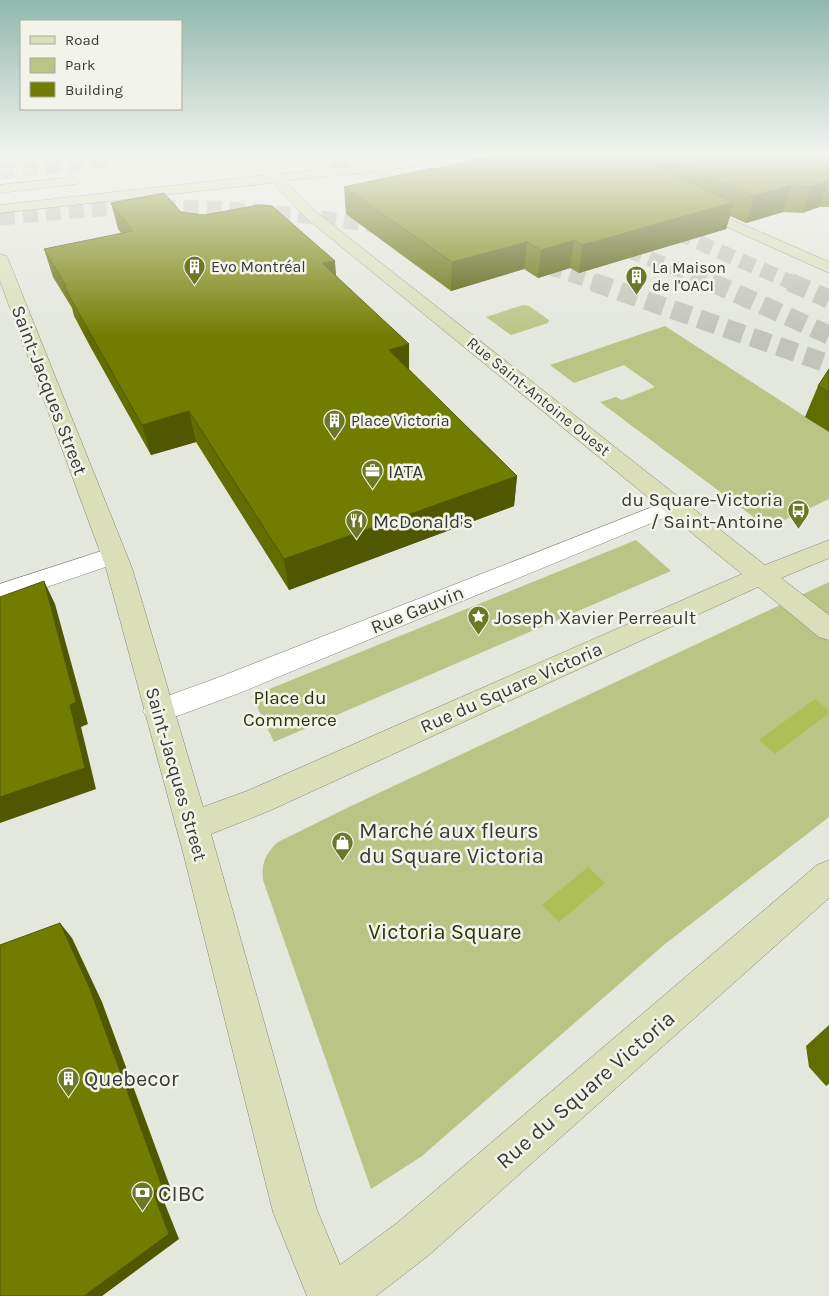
<svg xmlns="http://www.w3.org/2000/svg" width="829" height="1296" viewBox="0 0 829 1296" font-family="Karla,sans-serif">
  <style>
    .green { fill: #b9c485 }
    .water { fill: #afbf58 }
    .lines { fill: none; stroke-linecap: round; stroke-linejoin: round }
    .highway-tunnel-far1 { stroke: #c2c4bb; stroke-width: 15; stroke-dasharray: 15 8; stroke-linecap: butt }
    .highway-tunnel { stroke: #c2c4bb; stroke-width: 19; stroke-dasharray: 19 9; stroke-linecap: butt }
    .street-casing { stroke: #84867c; stroke-width: 1 }
    .secondary-casing { stroke: #84867c; stroke-width: 1 }
    .street { fill: #fff; fill-rule: evenodd }
    .secondary { fill: #dadfba; fill-rule: evenodd }
    .wall { fill: #616c01 }
    .shaded-wall { fill: #4f5801 }
    .building { fill: #717d01; stroke: #4f5801 }
    .labels { text-anchor: middle; stroke-width: 5; stroke-linejoin: round; paint-order: stroke }
    .far-poi-label { font-size: 16px; fill: #393a35; stroke: #f2f4e9; text-anchor: start }
    .far-street-label { font-size: 16px; fill: #393a35; stroke: #f2f4e9 }
    .street-label { font-size: 19px; fill: #393a35; stroke: #f2f4e9 }
    .poi-label { font-size: 19px; fill: #393a35; stroke: #f2f4e9; text-anchor: start }
    .park-label { font-size: 19px; fill: #2d3307; stroke: #f2f4e9 }
    .near-poi-label { font-size: 22px; fill: #393a35; stroke: #f2f4e9; text-anchor: start }
    .near-park-label { font-size: 22px; fill: #2d3307; stroke: #f2f4e9 }
    .near-street-label { font-size: 22px; fill: #393a35; stroke: #f2f4e9 }
  </style>
  <rect width="100%" height="100%" fill="#e4e7dc"/>
  <path class="green" d="M523,305l6,1 20,14 -1,3 -37,12 -25,-18z
    M665,326l164,106v67l-53,25 -17,-3 -159,-119 16,-5 6,3 33,-13 -31,-22 -50,18 -24,-18z
    M636,540l35,31 -397,171 -22,-46z
    M829,582v235l-164,127 -243,212 -51,33 -108,-309c-2,-17 3,-27 15,-38l73,-36z"/>
  <path class="water" d="M815,699l14,11v3l-54,41 -16,-14z
    M588,867l17,16 -46,39 -17,-17z"/>
  <g class="lines">
    <path class="highway-tunnel-far1" d="M310,154l116,33
      M0,172l158,-18
      M0,218c53,-5 106,-11 159,-11 80,0 159,9 238,22
      M656,224l137,59
      M606,242l108,41
      M526,260l71,23"/>
    <path class="highway-tunnel" d="M593,282l236,82
      M711,282l118,53
      M790,282l39,17"/>
    <defs>
      <path id="street" d="M675,498l8,2 4,5 -4,5 -446,184 -79,29 -10,-4 -5,-8 5,-8 69,-25z
        M114,547l9,2 3,6 -3,6 -123,42v-19z"/>
      <path id="secondary" d="M252,154h13l15,20 175,-20h43l-6,4 -206,23 29,30 450,354 64,-25v18l-48,20 48,37v25l-10,-3 -61,-50 -489,224 -58,23 106,376 23,55 57,-42 420,-358 12,-5v38l-400,357 -53,41h-69l-34,-84 -89,-356 -78,-288 -106,-287v-27l6,2 2,3 124,309 71,239 44,-16 495,-217 -437,-357 -32,-34 -273,30v-8l267,-30z
        M72,177l5,1 2,3 -2,3 -77,9v-8z
        M694,203l135,59v11l-140,-63 -2,-3 2,-3z"/>
    </defs>
    <use href="#street" class="street-casing"/>
    <use href="#secondary" class="secondary-casing"/>
    <use href="#street" class="street"/>
    <use href="#secondary" class="secondary"/>
  </g>
  <path class="wall" d="M499,154h330v53h-10l-17,6 -19,-1 -37,11 -16,-7 -4,13 -147,44 -9,-5 -32,10 -14,-9 -73,22 -105,-77 -2,-27 91,-18z
    M111,203l70,9 155,63 73,95 108,106 -3,30 -225,84 -93,-148 -45,13 -60,-107 -17,-32 -2,-8 -19,-31 -9,-28 77,-16 -3,-4z
    M829,369v63l-24,-15 13,-31z
    M829,1025v59l-3,2 -17,-19 -3,-21z"/>
  <path class="shaded-wall" d="M829,181l-10,26 -17,6 9,-26z
    M791,185l-8,27 -37,11 8,-27z
    M734,202l-8,27 -147,44 4,-28z
    M574,240l-4,28 -32,10 3,-28z
    M527,242l-3,27 -73,22 1,-29z
    M335,261l2,28 -15,-26z
    M409,344v30l-20,-24z
    M189,411l7,31 -45,13 -9,-30z
    M517,476l-3,30 -225,84 -5,-31z
    M44,581l11,23 33,120 -7,3 15,62 -96,34v-26l70,-92z
    M60,923l12,15 30,64 70,190 -9,7 16,40 -77,57h-18l69,-104z"/>
  <path class="building" d="M500,154h134l54,28 46,20 -151,43 -9,-5 -33,10 -14,-8 -75,20 -108,-75 89,-19 2,1z
    M661,154h168v27l-18,6 -20,-2 -37,11 -54,-23z
    M164,193l17,19 23,3 55,-10 13,1 63,55 -13,2 87,81 -20,6 128,126 -233,83 -95,-148 -47,14 -60,-106 -17,-31 1,-2 -22,-37 89,-18 -22,-28z
    M829,369v23l-11,-6z
    M44,581l32,121 -6,3 15,63 -85,29v-200z
    M60,923l30,66 72,197 -9,6 16,42 -85,62h-84v-351z"/>
  <linearGradient id="sky" x2="0" y2="1"><stop stop-color="#91b8ae"/><stop offset="0.46" stop-color="#f3f4ef"/><stop offset="1" stop-color="#f3f4ef" stop-opacity="0"/></linearGradient>
  <rect width="829" height="336" fill="url(#sky)"/>
  <defs>
    <symbol id="building-pin" viewBox="-11 -11 22 30"><path d="M0 17L-7.5 6A9.5 9.5 0 1 1 7.5 6Z" fill="#6d7824" stroke="#f2f4e9"/><path d="M-4-6H4V6H1V3H-1V6H-4ZM-2.5-4.3h1.7v1.8h-1.7ZM.8-4.3h1.7v1.8H.8ZM-2.5-1h1.7V.8h-1.7ZM.8-1h1.7V.8H.8Z" fill="#fff"/></symbol>
    <symbol id="office-pin" viewBox="-11 -11 22 30"><path d="M0 17L-7.5 6A9.5 9.5 0 1 1 7.5 6Z" fill="#6d7824" stroke="#f2f4e9"/><path d="M-6-3h4V-5.5h4V-3h4V5H-6ZM-1-4.5V-3h2v-1.5ZM-6 0V1H6V0Z" fill="#fff"/></symbol>
    <symbol id="bus-pin" viewBox="-11 -11 22 30"><path d="M0 17L-7.5 6A9.5 9.5 0 1 1 7.5 6Z" fill="#6d7824" stroke="#f2f4e9"/><path d="M-5-6H5V4H4V6H2V4H-2V6H-4V4H-5ZM-3.5-4V0h7V-4ZM-3.5 1.2v1.5H-2V1.2ZM2 1.2v1.5H3.5V1.2Z" fill="#fff"/></symbol>
    <symbol id="restaurant-pin" viewBox="-11 -11 22 30"><path d="M0 17L-7.5 6A9.5 9.5 0 1 1 7.5 6Z" fill="#6d7824" stroke="#f2f4e9"/><path d="M-5-6h1v4h1v-4h1v4h1v-4h1v5L-1.5 .5V6h-2V.5L-5-1ZM5-6V6H3V1.5H1.5Q1.5-4 5-6Z" fill="#fff"/></symbol>
    <symbol id="sight-pin" viewBox="-11 -11 22 30"><path d="M0 17L-7.5 6A9.5 9.5 0 1 1 7.5 6Z" fill="#6d7824" stroke="#f2f4e9"/><path d="M0-6L1.8-2.2L6-1.7L2.9 1.2L3.7 5.4L0 3.3L-3.7 5.4L-2.9 1.2L-6-1.7L-1.8-2.2Z" fill="#fff"/></symbol>
    <symbol id="shop-pin" viewBox="-11 -11 22 30"><path d="M0 17L-7.5 6A9.5 9.5 0 1 1 7.5 6Z" fill="#6d7824" stroke="#f2f4e9"/><path d="M-5-2.5h2.3a2.7 3.5 0 0 1 5.4 0H5L5.5 6h-11ZM-1.5-2.5h3a1.5 2.3 0 0 0-3 0Z" fill="#fff"/></symbol>
    <symbol id="bank-pin" viewBox="-11 -11 22 30"><path d="M0 17L-7.5 6A9.5 9.5 0 1 1 7.5 6Z" fill="#6d7824" stroke="#f2f4e9"/><path d="M-6-4H6V4H-6ZM0-2.3a2.3 2.3 0 1 0 0 4.6a2.3 2.3 0 1 0 0-4.6Z" fill="#fff"/></symbol>
  </defs>
  <g fill-rule="evenodd">
    <use href="#building-pin" x="182" y="254" width="25" height="34"/>
    <use href="#building-pin" x="624" y="264" width="25" height="34"/>
    <use href="#building-pin" x="322" y="408" width="25" height="34"/>
    <use href="#office-pin" x="360" y="458" width="25" height="34"/>
    <use href="#bus-pin" x="786" y="498" width="25" height="34"/>
    <use href="#restaurant-pin" x="344" y="508" width="25" height="34"/>
    <use href="#sight-pin" x="466" y="604" width="25" height="34"/>
    <use href="#shop-pin" x="330" y="830" width="25" height="34"/>
    <use href="#building-pin" x="56" y="1066" width="25" height="34"/>
    <use href="#bank-pin" x="130" y="1180" width="25" height="34"/>
  </g>
  <g class="labels">
    <g class="far-poi-label">
      <text x="211" y="272">Evo Montréal</text>
      <text x="652" y="273">La Maison<tspan x="652" dy="18">de l'OACI</tspan></text>
      <text x="351" y="426">Place Victoria</text>
    </g>
    <g class="far-street-label">
      <text transform="translate(539 396) rotate(39)" y="6">Rue Saint-Antoine Ouest</text>
    </g>
    <g class="street-label">
      <text transform="translate(50 390) rotate(69)" y="7">Saint-Jacques Street</text>
      <text transform="translate(417 609) rotate(-22)" y="7">Rue Gauvin</text>
      <text transform="translate(511 687) rotate(-24)" y="7">Rue du Square Victoria</text>
      <text transform="translate(177 774) rotate(74)" y="7">Saint-Jacques Street</text>
    </g>
    <g class="poi-label">
      <text x="388" y="478">IATA</text>
      <text x="783" y="506" text-anchor="end">du Square-Victoria<tspan x="783" dy="22">/ Saint-Antoine</tspan></text>
      <text x="373" y="528">McDonald's</text>
      <text x="494" y="624">Joseph Xavier Perreault</text>
    </g>
    <g class="park-label">
      <text x="290" y="704">Place du<tspan x="290" dy="22">Commerce</tspan></text>
    </g>
    <g class="near-poi-label">
      <text x="359" y="838">Marché aux fleurs<tspan x="359" dy="25">du Square Victoria</tspan></text>
      <text x="84" y="1086">Quebecor</text>
      <text x="158" y="1201">CIBC</text>
    </g>
    <g class="near-park-label">
      <text x="445" y="939">Victoria Square</text>
    </g>
    <g class="near-street-label">
      <text transform="translate(585 1089) rotate(-41)" y="8">Rue du Square Victoria</text>
    </g>
  </g>
  <rect x="20" y="20" width="162" height="90" fill="#f2f4e9" stroke="#a8aaa1"/>
  <rect x="30" y="36" width="25" height="8" fill="#dadfba" stroke="#a8aaa1"/>
  <text x="65" y="45" font-size="15" fill="#393a35">Road</text>
  <rect x="30" y="58" width="25" height="15" fill="#b9c485" stroke="#a8aaa1"/>
  <text x="65" y="70" font-size="15" fill="#393a35">Park</text>
  <rect x="30" y="82" width="25" height="15" fill="#717d01" stroke="#a8aaa1"/>
  <text x="65" y="95" font-size="15" fill="#393a35">Building</text>
</svg>
